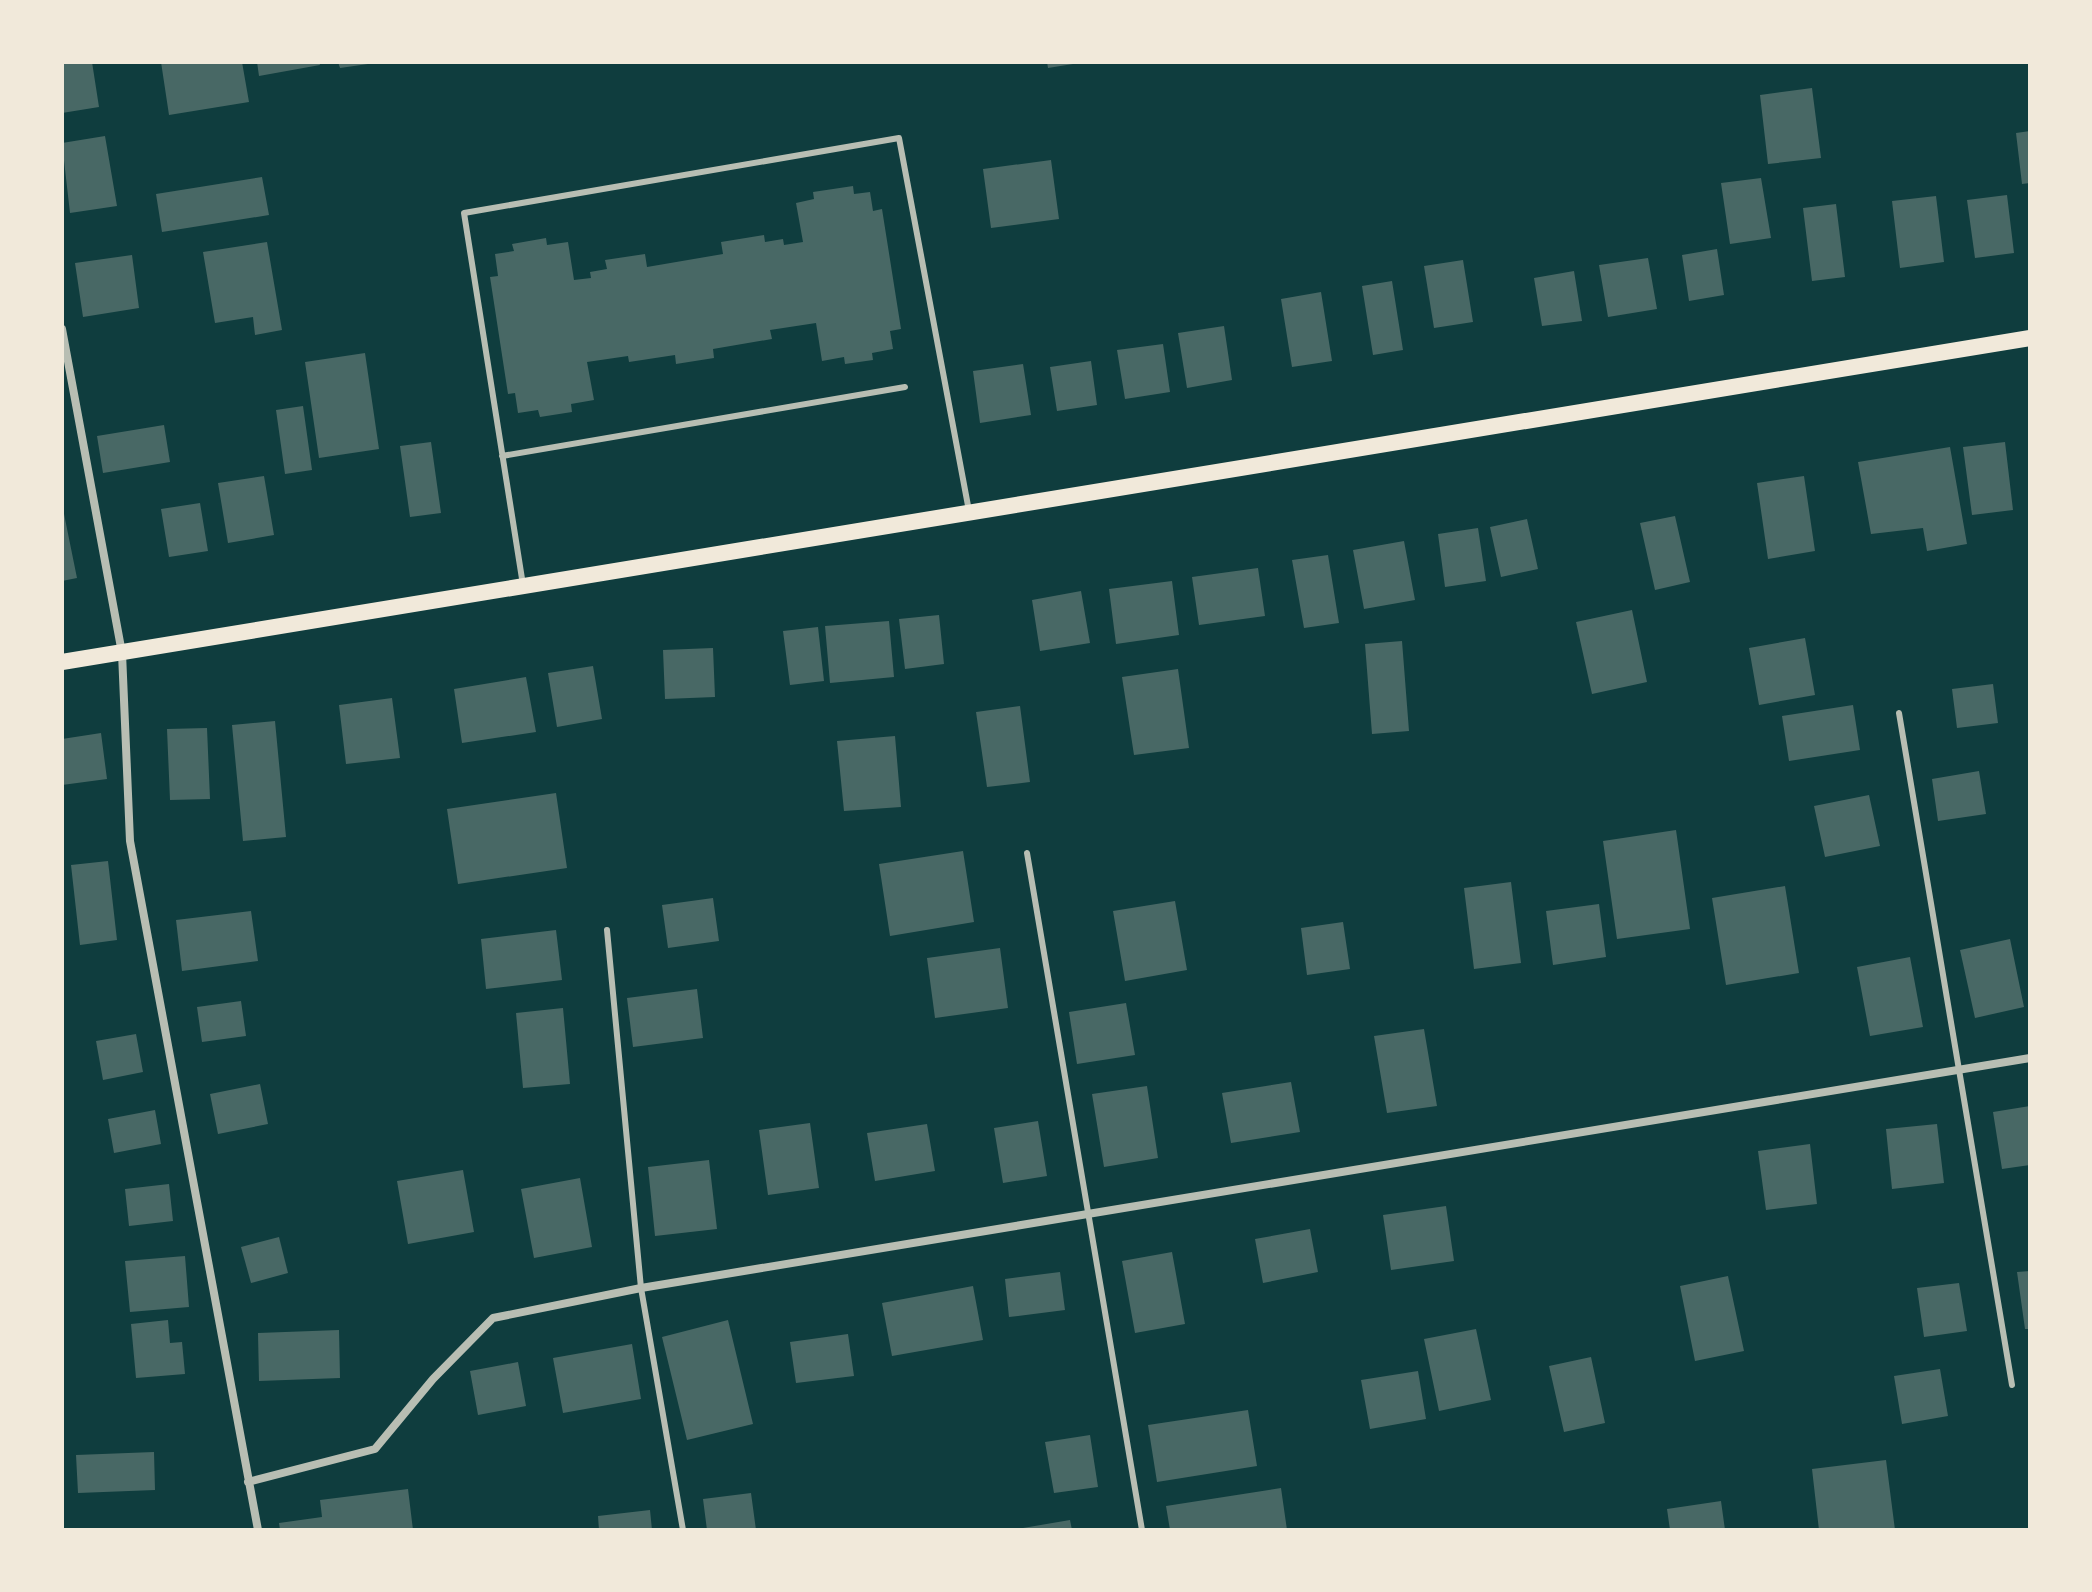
<svg xmlns="http://www.w3.org/2000/svg" width="2092" height="1592" viewBox="0 0 2092 1592" font-family="'IBM Plex Sans',sans-serif">
  <style>
    .building { fill: #486865 }
    .lines { fill: none; stroke-linecap: round; stroke-linejoin: round }
    .service { stroke: #b8beb3; stroke-width: 6 }
    .minor { stroke: #b8beb3; stroke-width: 8 }
    .secondary { stroke: #f1e9da; stroke-width: 16 }
  </style>
  <rect width="100%" height="100%" fill="#0f3d3e"/>
  <path class="building" d="M62,62h30l7,45 -37,6z
    M161,62h81l7,40 -80,13z
    M257,62h62l1,3 -61,11z
    M338,62h30v2l-28,4z
    M1047,62h25l1,2 -25,4z
    M1812,88l9,70 -53,6 -8,-69z
    M2030,131v52l-8,1 -6,-51z
    M105,136l12,70 -47,7 -8,-70z
    M1051,160l8,59 -68,9 -8,-59z
    M262,177l7,38 -107,17 -6,-38z
    M1761,178l10,60 -41,6 -9,-61z
    M853,186l1,8 16,-2 3,19 9,-2 19,120 -11,2 3,18 -21,4 1,7 -28,4 -1,-7 -22,4 -6,-38 -46,7 2,9 -59,10 1,9 -38,6 -1,-9 -46,7 -1,-6 -41,6 7,38 -23,4 1,8 -32,5 -2,-7 -20,3 -3,-20 -7,1 -18,-117 8,-1 -3,-22 19,-3 -2,-7 34,-6 1,7 21,-3 6,38 17,-2 -1,-6 17,-3 -2,-9 40,-6 2,13 76,-13 -2,-12 43,-7 1,7 18,-3 1,6 19,-3 -7,-39 18,-4 -1,-7z
    M2007,195l7,58 -39,5 -8,-58z
    M1936,196l8,66 -44,6 -8,-67z
    M1836,204l9,73 -33,4 -9,-73z
    M267,242l15,88 -27,5 -2,-18 -38,6 -12,-71z
    M1717,249l7,46 -35,6 -7,-46z
    M132,255l7,53 -56,9 -8,-54z
    M1648,258l9,51 -49,8 -9,-52z
    M1463,260l10,62 -39,6 -10,-62z
    M1574,271l8,50 -40,5 -8,-48z
    M1392,281l11,69 -30,5 -11,-69z
    M1321,292l11,69 -40,6 -11,-68z
    M1224,326l8,54 -45,8 -9,-55z
    M1163,344l7,48 -45,7 -8,-49z
    M365,353l14,96 -60,9 -14,-96z
    M1091,361l6,44 -40,6 -7,-44z
    M1023,364l8,51 -51,8 -7,-52z
    M303,406l9,64 -27,4 -9,-64z
    M164,425l6,37 -67,11 -6,-37z
    M431,442l10,71 -31,4 -10,-71z
    M2005,442l8,68 -41,5 -9,-68z
    M1950,447l17,97 -40,7 -4,-23 -52,6 -13,-72z
    M264,476l10,59 -46,8 -10,-60z
    M1804,476l11,75 -47,8 -11,-76z
    M200,503l8,48 -39,6 -8,-48z
    M62,504l15,74 -15,3z
    M1675,516l15,66 -35,8 -15,-67z
    M1527,519l11,50 -37,8 -11,-50z
    M1478,528l8,53 -41,6 -7,-53z
    M1404,541l11,59 -51,9 -11,-59z
    M1328,555l11,68 -35,5 -12,-68z
    M1258,568l7,48 -66,9 -7,-48z
    M1172,581l7,54 -63,9 -7,-55z
    M1081,591l9,52 -50,8 -8,-51z
    M1632,610l15,72 -55,12 -16,-72z
    M939,615l5,49 -39,5 -6,-50z
    M889,621l5,56 -64,6 -5,-57z
    M818,627l6,54 -34,4 -7,-54z
    M1805,638l10,57 -56,10 -10,-57z
    M1402,641l7,90 -37,3 -7,-90z
    M713,648l2,49 -50,2 -2,-49z
    M593,666l9,53 -45,8 -9,-54z
    M1178,669l11,79 -55,7 -12,-78z
    M526,677l10,55 -74,11 -8,-54z
    M1993,684l5,39 -41,5 -5,-39z
    M392,698l8,60 -54,6 -7,-59z
    M1853,705l7,45 -71,11 -7,-45z
    M1020,706l10,76 -43,5 -11,-75z
    M275,721l11,116 -43,4 -11,-116z
    M207,728l3,71 -40,1 -3,-71z
    M101,733l6,46 -45,6v-46z
    M895,736l6,71 -57,4 -7,-70z
    M1979,771l7,43 -48,7 -6,-42z
    M556,793l11,75 -109,16 -11,-75z
    M1869,795l11,51 -55,11 -11,-51z
    M1676,830l14,99 -73,10 -14,-98z
    M963,851l11,71 -84,14 -11,-72z
    M108,861l9,79 -37,5 -9,-80z
    M1511,882l10,81 -47,6 -10,-81z
    M1785,886l14,87 -73,12 -14,-87z
    M713,898l6,43 -51,7 -6,-43z
    M1175,901l12,69 -62,11 -12,-70z
    M1599,904l7,53 -53,8 -7,-54z
    M251,911l7,50 -76,10 -6,-51z
    M1343,922l7,47 -43,6 -6,-47z
    M556,930l6,50 -76,9 -5,-50z
    M2010,939l14,68 -49,11 -15,-68z
    M1000,948l8,60 -73,10 -8,-60z
    M1910,957l13,70 -53,9 -13,-69z
    M697,989l6,49 -70,9 -6,-49z
    M241,1001l5,35 -44,6 -5,-35z
    M1126,1003l9,52 -58,9 -8,-52z
    M563,1008l7,76 -47,4 -7,-75z
    M1424,1029l13,77 -50,7 -13,-77z
    M136,1034l7,38 -40,8 -7,-39z
    M1291,1082l9,50 -69,11 -9,-50z
    M260,1084l8,40 -50,10 -8,-40z
    M1147,1086l11,72 -54,9 -12,-73z
    M2030,1106v59l-28,4 -9,-57z
    M155,1110l6,34 -47,9 -6,-34z
    M1038,1121l9,55 -44,7 -9,-55z
    M810,1123l9,65 -51,7 -9,-65z
    M927,1124l8,47 -60,10 -8,-48z
    M1937,1124l7,59 -52,6 -6,-60z
    M1810,1144l7,60 -51,6 -8,-59z
    M709,1160l8,69 -62,7 -7,-69z
    M463,1170l11,62 -66,12 -11,-63z
    M580,1178l12,69 -58,11 -13,-69z
    M169,1184l4,37 -44,5 -4,-37z
    M1446,1206l8,55 -63,9 -8,-55z
    M1310,1229l8,43 -55,11 -8,-44z
    M279,1237l9,36 -37,10 -10,-36z
    M1172,1252l13,72 -50,9 -13,-72z
    M185,1256l4,51 -59,5 -5,-51z
    M2030,1271v58h-5l-8,-57z
    M1060,1272l5,38 -56,7 -4,-38z
    M1728,1276l16,75 -49,10 -15,-75z
    M1959,1283l8,48 -43,6 -7,-49z
    M973,1286l10,54 -91,16 -10,-53z
    M168,1320l2,23 12,-1 3,32 -49,4 -5,-54z
    M728,1320l25,104 -66,16 -25,-103z
    M1476,1329l15,71 -52,11 -15,-72z
    M339,1330l1,48 -81,3 -1,-48z
    M848,1334l6,42 -58,7 -6,-41z
    M632,1344l9,55 -78,14 -10,-55z
    M1591,1357l14,66 -41,9 -15,-66z
    M518,1362l8,44 -48,9 -8,-44z
    M1940,1369l8,47 -46,8 -8,-48z
    M1418,1371l8,48 -56,10 -9,-49z
    M1248,1410l9,56 -100,16 -9,-57z
    M1090,1435l8,52 -44,6 -9,-51z
    M154,1452l1,38 -77,3 -2,-38z
    M1886,1460l9,70h-76l-7,-61z
    M1281,1488l6,42h-117l-4,-24z
    M408,1489l5,41h-133l-1,-7 43,-6 -2,-17z
    M751,1493l5,37h-49l-4,-31z
    M1721,1501l4,29h-55l-3,-21z
    M650,1510l2,20h-53l-1,-14z
    M1070,1520l2,10h-49v-2z"/>
  <g class="lines">
    <path class="service" d="M502,456l403,-69
      M523,585l-59,-372 435,-75 70,373
      M1899,713l113,672
      M1027,853l115,677
      M607,930l34,358 42,242"/>
    <path class="minor" d="M62,329l60,324 8,188 128,689
      M248,1482l127,-33 58,-70 60,-61 148,-30 1389,-230"/>
    <path class="secondary" d="M62,662l1968,-324"/>
  </g>
  <rect width="2092" height="1592" fill="none" stroke="#f1e9da" stroke-width="128"/>
</svg>
